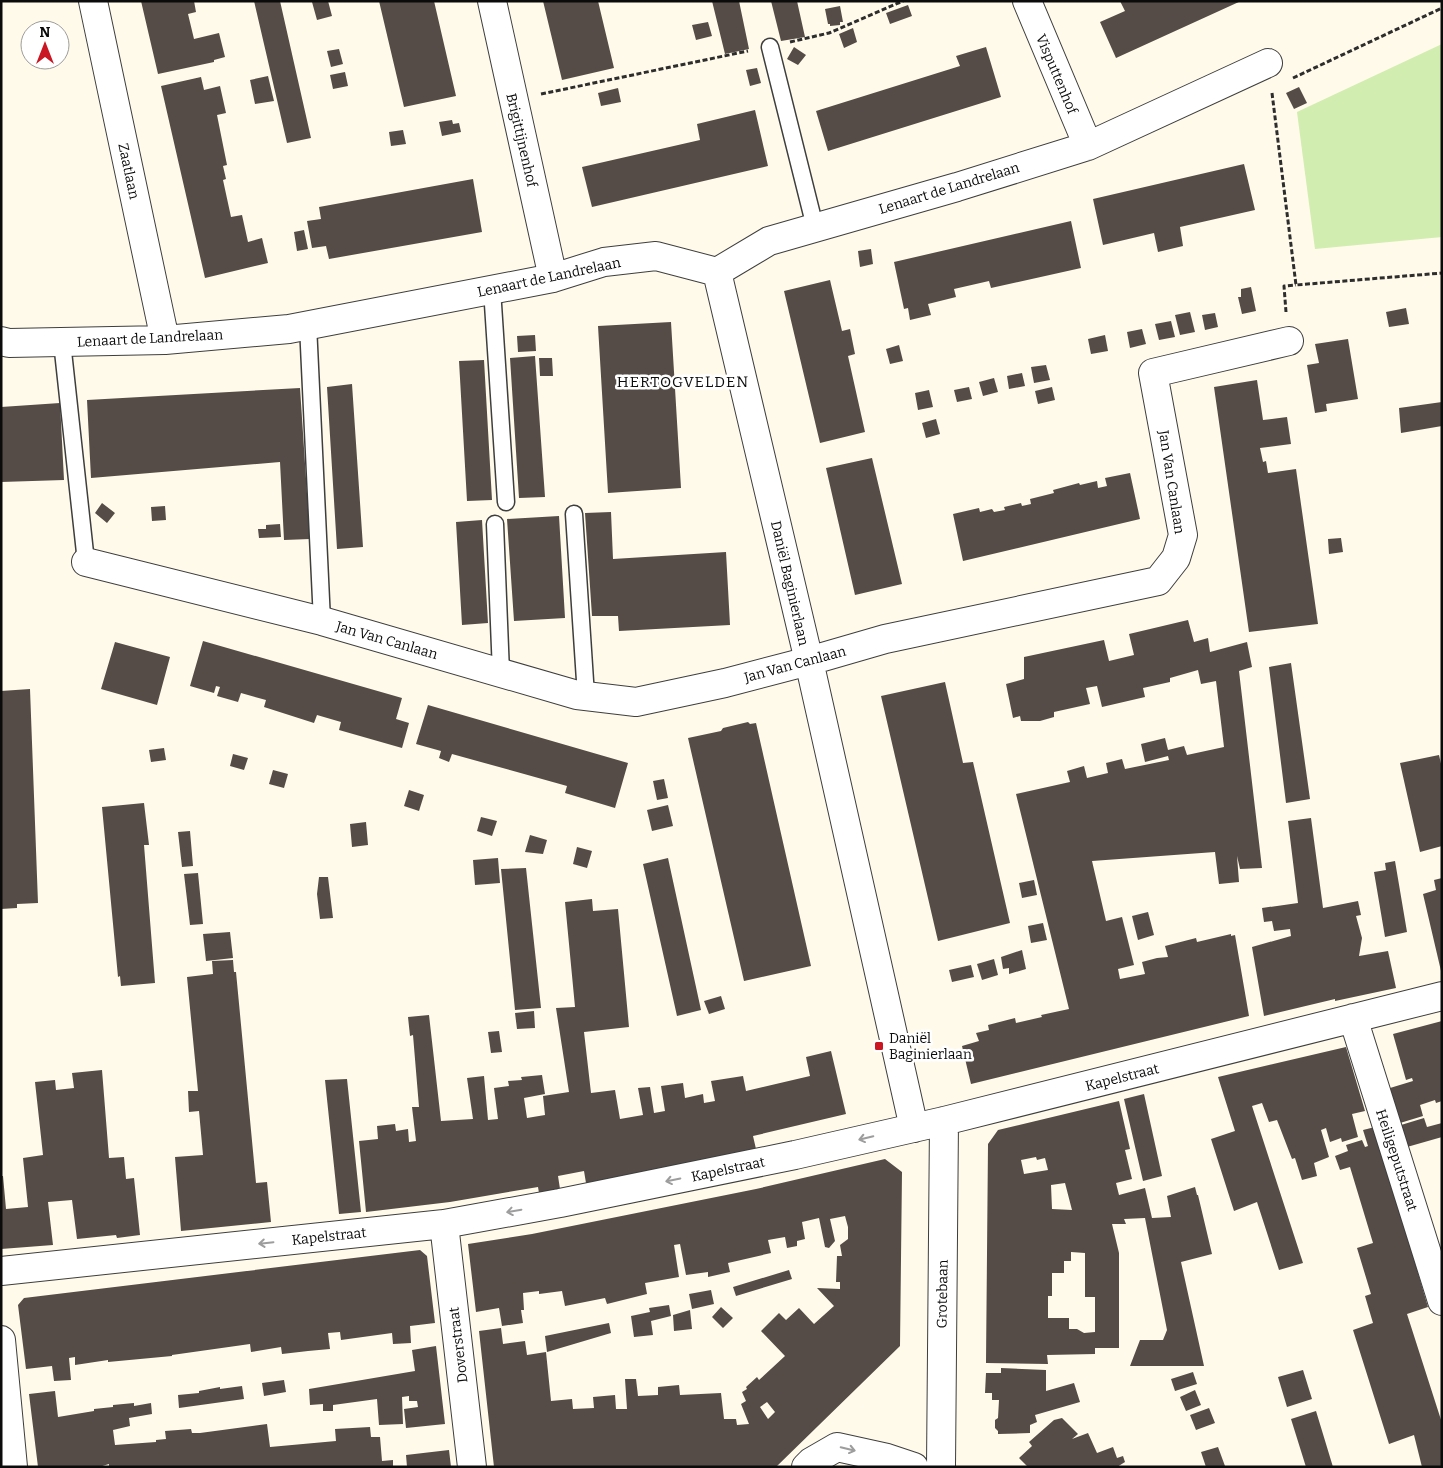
<svg xmlns="http://www.w3.org/2000/svg" width="1443" height="1468" viewBox="0 0 1443 1468" font-family="Bitter,serif">
  <style>
    .green { fill: #d1edaf }
    .building { fill: #554c47; fill-rule: evenodd }
    .lines { fill: none; stroke-linecap: round; stroke-linejoin: round }
    .service-casing { stroke: #3e3e3e; stroke-width: 19 }
    .minor-casing { stroke: #3e3e3e; stroke-width: 30 }
    .path { stroke: #2d2d2d; stroke-width: 3; stroke-dasharray: 5 2.5; stroke-linecap: butt }
    .service { stroke: #fff; stroke-width: 16 }
    .minor { stroke: #fff; stroke-width: 28 }
    .oneway { stroke: #9d9d9d }
    .poi-dot { fill: #c91622; stroke: #fff; stroke-width: 2 }
    .labels { text-anchor: middle; stroke-width: 5; stroke-linejoin: round; paint-order: stroke }
    .street-label { font-size: 14px; fill: #0b0b0b; stroke: #fff }
    .poi-label { font-size: 14px; fill: #0b0b0b; stroke: #fff; text-anchor: start }
    .neighbourhood-label { font-size: 15px; letter-spacing: 1px; fill: #0b0b0b; stroke: #fff }
  </style>
  <rect width="100%" height="100%" fill="#fffaea"/>
  <path class="green" d="M1442,44v193l-127,12 -18,-137z"/>
  <path class="building" d="M141,1h53l2,11 -8,2 6,25 25,-6 6,24 -11,3v2l-56,12z
    M254,1h26l31,137 -24,5z
    M328,1l4,15 -15,4 -5,-18z
    M379,1h55l22,95 -52,11z
    M543,1h55l16,67 -52,12z
    M712,1h27l10,48 -24,5z
    M771,1h26l8,36 -24,4z
    M1120,1h121l-125,57 -16,-36 25,-11z
    M908,5l4,11 -22,8 -4,-11z
    M840,6l3,16h-3v3l-10,1v-2h-2l-3,-15z
    M708,22l4,14 -16,4 -4,-15z
    M853,28l4,14 -13,6 -5,-14z
    M794,47l12,8 -8,10 -11,-6z
    M986,47l15,50 -173,54 -12,-40 144,-45 -4,-10z
    M339,49l4,15 -12,3 -4,-16z
    M757,68l4,15 -11,3 -4,-16z
    M345,72l3,14 -15,3 -3,-14z
    M268,76l6,25 -19,3 -5,-24z
    M201,77l3,13 16,-4 6,27 -9,2 10,50 -4,1 3,13 -3,1 8,37 11,-2 6,27 14,-4 6,25 -63,15 -44,-192z
    M1299,87l8,16 -13,6 -8,-16z
    M618,88l3,14 -20,4 -3,-13z
    M755,110l13,56 -176,41 -10,-40 118,-27 -3,-16z
    M452,120l1,4 6,-1 2,9 -19,4 -3,-14z
    M403,130l3,14 -15,2 -2,-14z
    M1244,164l11,46 -75,17 3,19 -25,6 -4,-19 -51,12 -10,-46z
    M473,179l9,53 -153,27 -3,-13 -14,2 -5,-27 14,-2 -2,-12z
    M1071,221l10,47 -90,20 -2,-7 -35,8 2,8 -28,7 3,11 -21,5 -2,-12 -4,1 -10,-47z
    M304,230l4,19 -11,2 -3,-19z
    M871,249l2,15 -13,3 -2,-16z
    M830,280l12,51 8,-2 5,25 -7,2 17,76 -45,11 -36,-152z
    M1251,287l5,24 -14,3 -4,-17h3v-8z
    M1406,308l3,16 -20,3 -3,-15z
    M1190,312l5,20 -15,3 -5,-20z
    M1215,313l3,14 -13,3 -3,-15z
    M1171,321l4,16 -16,3 -4,-16z
    M671,322l10,166 -73,5 -10,-167z
    M1142,329l4,15 -16,4 -3,-16z
    M535,335l1,16 -18,1 -1,-16z
    M1105,335l3,16 -17,3 -3,-15z
    M1348,339l10,60 -32,5 1,7 -12,2 -8,-48 12,-2 -4,-19z
    M899,345l4,16 -13,3 -4,-15z
    M535,356l10,141 -26,1 -9,-140z
    M539,358h13l1,18h-13z
    M484,360l8,140 -25,1 -8,-140z
    M1046,365l4,15 -16,3 -3,-16z
    M1022,373l3,13 -16,3 -2,-13z
    M994,378l4,14 -15,4 -4,-14z
    M1257,380l6,40 24,-3 4,27 -31,4 3,14 3,-1 2,12 28,-4 22,155 -69,8 -35,-245z
    M352,384l11,163 -26,2 -10,-162z
    M969,387l3,12 -15,3 -3,-12z
    M1052,387l3,13 -17,4 -3,-13z
    M300,388l10,151 -26,1 -4,-78 -189,16 -4,-78z
    M929,390l4,17 -15,3 -3,-17z
    M1442,402v24l-41,7 -2,-25z
    M60,403l4,77 -63,2v-75z
    M936,419l4,15 -14,4 -4,-15z
    M872,458l30,126 -47,11 -29,-127z
    M1130,473l10,46 -177,42 -10,-47 26,-6 1,4 12,-3 2,3 11,-2 -1,-3 17,-4 1,3 9,-2 -1,-5 24,-6 -1,-3 26,-7 1,2 17,-4 1,7 9,-2 -2,-8z
    M102,503l13,10 -8,10 -12,-10z
    M165,506l1,14 -14,1 -1,-14z
    M611,512l2,47 113,-7 4,73 -111,6 -1,-15h-26l-7,-103z
    M559,516l6,102 -51,3 -7,-102z
    M482,520l6,103 -26,2 -6,-103z
    M280,524l1,13 -22,1 -1,-9h8v-4z
    M1341,538l2,14 -14,2 -1,-15z
    M1188,620l6,22 14,-4 2,14 37,-10 5,25 -13,4 23,197 -22,1 -3,-13 2,26 -20,2 -4,-32 -123,9 14,60 16,-4 12,48 -16,4 2,10 25,-5 -3,-12 15,-4 11,-1 -3,-11 31,-8 1,4 34,-8v2l4,-1 14,81 -278,68 -9,-38 17,-5 -3,-8 13,-3 -1,-5 27,-7 1,5 26,-6 -1,-2 28,-6 -53,-215 54,-12 -3,-11 17,-5 3,12 21,-5 -2,-10 16,-4 3,10 44,-9 -1,-4 -23,6 -4,-18 24,-6 3,12 16,-4 3,9 37,-8 -8,-66 -15,3 -3,-14 -28,8v4l-27,6 2,9 -43,10 -5,-21 -11,2 4,16 -36,8v5l-14,4h-19l-1,-5 -7,2 -7,-34 18,-5v-22l80,-17 5,21 25,-6 -5,-21z
    M203,641l199,57 -6,21 13,4 -7,25 -63,-18 2,-8 -24,-7 -3,8 -50,-16 2,-7 -25,-7 -3,9 -21,-6 3,-9 -4,-1 -2,7 -24,-7z
    M115,642l55,15 -13,48 -56,-16z
    M1291,663l19,136 -24,4 -17,-136z
    M945,682l18,81 10,-1 37,161 -72,18 -57,-245z
    M30,689l8,214 -21,1v4l-16,1v-218z
    M428,705l200,58 -13,45 -50,-15 2,-7 -50,-14 -65,-18 -3,8 -10,-4 2,-7 -25,-7z
    M748,722l2,2 6,-1 55,243 -67,15 -56,-243 33,-7 2,-3z
    M164,748l2,12 -15,2 -2,-12z
    M233,754l15,4 -4,12 -14,-4z
    M1439,755l3,13v78l-22,6 -20,-89z
    M273,770l15,4 -4,14 -15,-4z
    M664,779l4,19 -11,2 -4,-19z
    M409,790l15,5 -5,16 -15,-5z
    M144,803l5,42h-5l11,138 -34,3 -1,-10 -2,1 -16,-170z
    M668,805l5,21 -21,5 -5,-21z
    M481,817l16,4 -5,15 -15,-5z
    M1311,818l12,90 35,-7 3,14 -5,1 6,22 -3,18 29,-5 8,37 -61,13v-2l-71,17 -12,-69 39,-11 -1,-7 -16,2 -2,-10 -8,1 -2,-14 36,-5 -10,-82z
    M366,822l2,23 -16,2 -2,-23z
    M190,831l3,35 -11,1 -4,-35z
    M530,835l17,5 -4,14 -18,-2z
    M577,847l15,4 -5,17 -14,-4z
    M498,858l2,25 -25,2 -2,-25z
    M668,858l33,152 -24,6 -34,-152z
    M1395,861l12,71 -22,5 -11,-65 12,-2 -1,-7z
    M526,868l15,140 -26,2 -14,-141z
    M198,873l5,51 -13,1 -6,-51z
    M319,877h9l5,41 -13,1 -3,-25z
    M1442,878v93h-1l-18,-77 13,-4 -2,-10z
    M1034,880l3,15 -15,3 -3,-15z
    M592,899l1,12 25,-2 11,118 -45,5 7,61 24,-3 5,29 23,-4 -5,-27 12,-1 4,26 11,-2 -4,-25 22,-3 2,15 18,-4 1,9 11,-2 -4,-20 32,-5 3,15 64,-15 -4,-19 25,-6 15,63 -93,22 3,13 -170,34 -2,-12 -26,5 2,13 -21,4 -1,-6 -88,15 -84,10 -7,-71 19,-2 -1,-13 18,-2 1,7 12,-2 1,13 7,-1 -4,-34h7l-6,-72 -3,1 -2,-19 21,-2 12,106 32,-2 -6,-41 17,-2 4,44 10,-1 -4,-31 15,-2 -1,-5 14,-1 -1,-3 21,-2 3,19 -21,4 3,20 18,-3 -2,-19 26,-4 -13,-84 19,-1 -10,-105z
    M1148,912l6,23 -16,5 -6,-24z
    M1043,923l4,17 -16,3 -3,-17z
    M230,932l3,26 -27,3 -3,-27z
    M1022,950l4,19 -17,5v-6l-6,1 -2,-12z
    M994,959l4,16 -16,5 -5,-16z
    M233,960l1,12h2l20,211 11,-1 4,40 -90,9 -6,-74 28,-2 -4,-44 -10,1 -1,-21h10l-11,-114 26,-3 -1,-13z
    M971,965l3,12 -22,5 -3,-12z
    M721,996l4,13 -16,5 -5,-13z
    M534,1011l1,17 -18,1 -2,-16z
    M1442,1021v80l-6,2 -1,-3 -15,5 3,11 -23,7 -10,-35 23,-7 -1,-3 -6,2 -13,-46z
    M499,1031l3,21 -11,1 -3,-21z
    M1346,1047l19,64 -13,3 6,23 -16,5 -1,-4 -11,4 -4,-14 -5,2 8,27 -15,6 3,13 -15,4 -7,-22 -3,1 -15,-39 -8,2 -7,-19 -10,3 51,157 -24,7 -22,-68 -23,9 -23,-72 24,-8 -17,-54z
    M102,1070l7,88 15,-1 2,22 8,-1 6,57 -23,3 -1,-3 -39,4 -5,-39 -24,2 5,43 -52,4v-73h2l3,33 22,-2 -5,-49 20,-3 -8,-73 20,-2 1,10 18,-2 -2,-15z
    M347,1079l14,133 -22,2 -14,-134z
    M1144,1094l18,82 -19,5 -19,-82z
    M1119,1101l11,48 -5,1 7,29 -16,4 3,12 26,-7 7,30 19,-1 -4,-21 28,-9 2,8h1l14,59 -31,8 23,104h-74l10,-26h23l4,-10 -22,-112 -21,1 2,5h-14l7,29v95h-24v6l-48,1 1,9 -62,-1 2,-219 10,-14zM1036,1157l1,3 8,-2 3,12 -24,4 -3,-14zM1065,1183l7,27 -20,-1 -1,-24zM1071,1252l14,1v44h10v35l-11,1 -7,-4h-8v-11h-21v-22h4v-23h12v-12h7z
    M1424,1118l3,9 15,-4v14l-35,10 -6,-22z
    M1375,1127l53,180 -21,7 35,109v44h-20l-8,-32 -25,9 -36,-114 20,-7 -8,-27 6,-2 -14,-46 16,-5 -23,-76 -10,3 -5,-14 13,-5 -2,-6 16,-5 3,7 3,-1 -5,-16z
    M885,1159l17,13 -2,174 -124,121h-282l-15,-136 22,-3 2,16 22,-3 2,14 19,-3 5,49 21,-2 1,10 21,-1 -1,-11 22,-2 1,14h11l-2,-30h11l2,17 20,-1v-8l21,-2 1,10 41,-2 3,26h12l1,6 12,-1 -8,-20 5,-3 -4,-9 5,-3 -1,-2 11,-10 2,3 26,-24 -24,-25 18,-18 7,7 13,-12 15,16 20,-18 -17,-18 23,1v-7h-4l1,-26h5l-2,-11 8,-6v-12l-3,-11 -15,3 5,22 -6,7 -4,-1 -6,-29 -17,4 3,17 -8,2v5l-10,2 -2,-11 -17,3 3,13 -43,10 2,9 -22,5v-5l-22,3 -6,-31 -6,1 5,32 -34,6 2,11 -40,10 -2,-6 -40,8 -3,-15 -23,3v-3l-16,2 1,17h-3l2,13 -21,3 -3,-18 -23,4 -8,-68 64,-10 224,-45zM767,1402l8,10 -7,7 -8,-12z
    M420,1250l7,6 8,67 -25,3 1,17 -18,1 -1,-11 -51,7 -1,-8 -12,1 2,16 -22,2 -26,3 -1,-7 -30,5 -1,-8 -78,11v1l-64,6v-2l-33,5v-8l-6,1 2,22 -17,1 -2,-15 -26,3 -8,-64 6,-7z
    M789,1270l3,9 -56,17 -3,-9z
    M711,1290l3,14 -22,5 -3,-15z
    M669,1305l2,11 -20,5 2,14 -19,2 -3,-21 19,-4 -1,-4z
    M721,1307l12,11 -10,10 -11,-11z
    M690,1310l2,19 -18,2 -1,-16z
    M609,1323l2,10 -64,19 -2,-16z
    M436,1346l9,78 -39,4 -2,-19 14,-2 -1,-6h-8v-5l-7,1 1,27 -24,1 -2,-26 -44,6v6h-10v-7l-13,1 -1,-16 106,-18 -3,-21z
    M1001,1368l45,2v21l28,-8 6,19 -45,13 2,7 -7,3v8l-32,1v-3l-3,-3v-8l3,-2 1,-18h-7v-7h-7l1,-20h15z
    M1303,1370l9,29 -25,8 -9,-30z
    M1193,1372l4,12 -22,7 -4,-12z
    M284,1380l2,12 -22,4 -2,-13z
    M242,1386l2,13 -65,9 -1,-13 21,-2v-2l21,-4v2z
    M1195,1390l6,15 -15,6 -6,-14z
    M55,1391l3,26 36,-6v-2l19,-2v-2l21,-2v3l17,-3 1,11 -23,4 1,8 -17,4 2,15 41,-3v-2l10,-1 -1,-8 26,-2 1,4h8l67,-9 3,23 66,-6 -1,-12 35,-2 1,10h9l2,24 11,-1v7h-284v-3l-10,3h-61l-9,-73z
    M1209,1408l6,15 -19,7 -6,-15z
    M1316,1411l17,56h-27l-15,-48z
    M1062,1418l16,16 -6,5 16,-6 9,20 16,-6 4,11 6,-2 2,6 -8,5h-89l-9,-9 13,-12 -3,-4 25,-22z
    M1218,1447l7,19 -19,1 -5,-15z
    M449,1450l2,17h-44l-1,-12z"/>
  <g class="lines">
    <defs>
      <path id="service" d="M770,47l45,180
        M492,289l14,213
        M308,325l14,296
        M62,342l24,220
        M574,514l12,182
        M495,524l6,149"/>
      <path id="minor" d="M93,1l72,339
        M492,1l61,277
        M1027,1l61,145
        M717,272l92,389 105,467
        M1,341l8,2 156,-3 124,-11 264,-51 51,-16 52,-6 61,16 52,-31 188,-54 131,-41 180,-83
        M86,562l236,59 255,74 59,7 89,-19 84,-22 76,-22 273,-58 18,-23 7,-23 -30,-162 136,-32
        M1353,1018l89,283
        M444,1224l28,243
        M1,1271l443,-47 116,-21 235,-48 149,-34 498,-125
        M1,1340l12,127
        M806,1467l5,-5 26,-15 50,11 27,9
        M941,1467l3,-346"/>
    </defs>
    <use href="#service" class="service-casing"/>
    <use href="#minor" class="minor-casing"/>
    <path class="path" d="M790,42l39,-9 74,-32
      M1293,78l149,-70
      M1272,93l24,192 146,-12
      M541,94l207,-43
      M1286,312l-2,-26 12,-1"/>
    <use href="#service" class="service"/>
    <use href="#minor" class="minor"/>
  </g>
  <defs><path id="oneway-shaft" d="M-6 0H5M1.5-3L5.5 0L1.5 3" fill="none" stroke-width="1.6" stroke-linecap="round" stroke-linejoin="round" transform="scale(1.25)"/></defs>
  <g class="oneway">
    <use href="#oneway-shaft" transform="translate(866 1138) rotate(167)"/>
    <use href="#oneway-shaft" transform="translate(673 1180) rotate(168)"/>
    <use href="#oneway-shaft" transform="translate(514 1211) rotate(170)"/>
    <use href="#oneway-shaft" transform="translate(266 1243) rotate(174)"/>
    <use href="#oneway-shaft" transform="translate(848 1449) rotate(13)"/>
  </g>
  <rect class="poi-dot" x="874" y="1041" width="10" height="10" rx="2.5"/>
  <g class="labels">
    <g class="street-label">
      <text transform="translate(1057 74) rotate(67)" y="5">Visputtenhof</text>
      <text transform="translate(522 140) rotate(77)" y="5">Brigittijnenhof</text>
      <text transform="translate(129 171) rotate(78)" y="5">Zaatlaan</text>
      <text transform="translate(949 188) rotate(-17)" y="5">Lenaart de Landrelaan</text>
      <text transform="translate(549 277) rotate(-12)" y="5">Lenaart de Landrelaan</text>
      <text transform="translate(150 338) rotate(-3)" y="5">Lenaart de Landrelaan</text>
      <text transform="translate(1172 482) rotate(81)" y="5">Jan Van Canlaan</text>
      <text transform="translate(790 583) rotate(77)" y="5">Daniël Baginierlaan</text>
      <text transform="translate(387 640) rotate(16)" y="5">Jan Van Canlaan</text>
      <text transform="translate(795 664) rotate(-15)" y="5">Jan Van Canlaan</text>
      <text transform="translate(1122 1077) rotate(-14)" y="5">Kapelstraat</text>
      <text transform="translate(1397 1160) rotate(72)" y="5">Heiligeputstraat</text>
      <text transform="translate(728 1169) rotate(-12)" y="5">Kapelstraat</text>
      <text transform="translate(329 1236) rotate(-6)" y="5">Kapelstraat</text>
      <text transform="translate(942 1294) rotate(-89)" y="5">Grotebaan</text>
      <text transform="translate(458 1345) rotate(-97)" y="5">Doverstraat</text>
    </g>
    <g class="poi-label">
      <text x="889" y="1043">Daniël<tspan x="889" dy="16">Baginierlaan</tspan></text>
    </g>
    <g class="neighbourhood-label">
      <text x="683" y="387">HERTOGVELDEN</text>
    </g>
  </g>
  <rect width="1443" height="1468" fill="none" stroke="#0b0b0b" stroke-width="5"/>
  <g transform="translate(45 45)"><circle r="24" fill="#ffffff" stroke="#9d9d9d"/>
  <path d="M0-4L9 19L0 12L-9 19Z" fill="#c91622"/>
  <text y="-8" font-size="14" font-weight="bold" text-anchor="middle" fill="#0b0b0b">N</text>
  </g>
</svg>
